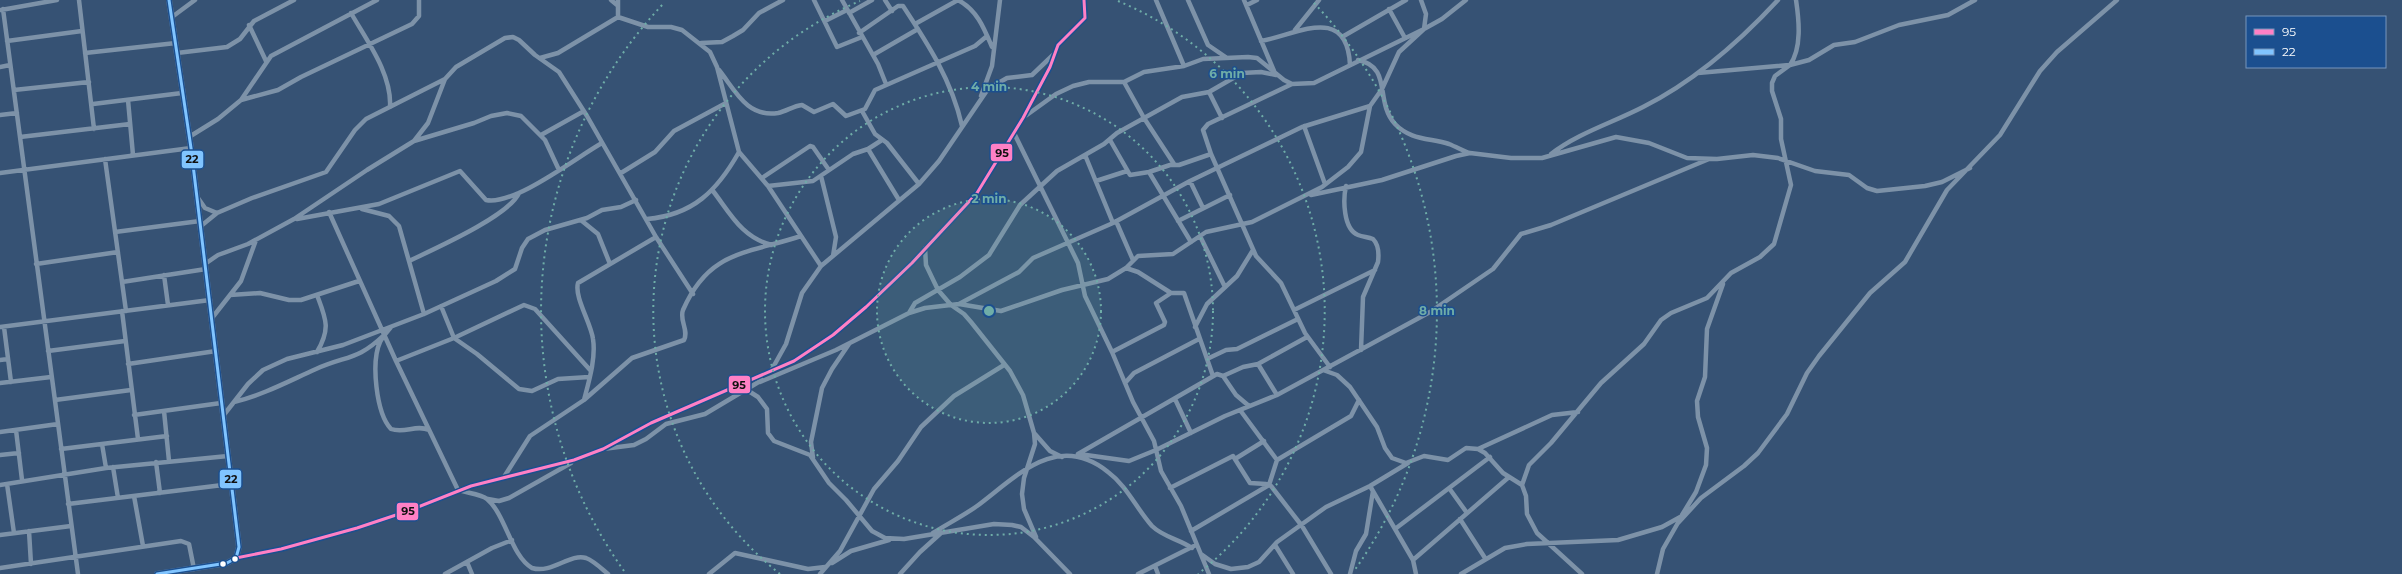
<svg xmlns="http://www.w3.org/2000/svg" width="2402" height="574" viewBox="0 0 2402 574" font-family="Montserrat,sans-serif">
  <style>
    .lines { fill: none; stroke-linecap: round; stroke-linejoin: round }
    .street { stroke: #7d92a8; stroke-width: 4.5 }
    .secondary { stroke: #798da4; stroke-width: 6 }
    .bus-1-casing { stroke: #1b4f8f; stroke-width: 6 }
    .bus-2-casing { stroke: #1b4f8f; stroke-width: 6 }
    .bus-1 { stroke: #ff80c5; stroke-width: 3 }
    .bus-2 { stroke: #80c4ff; stroke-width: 3 }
    .ring { fill: none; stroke: #6fada8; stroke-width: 2; stroke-dasharray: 2 4 }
    .bus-dot { fill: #fff; stroke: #1b4f8f; stroke-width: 1.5 }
    .centre { fill: #6fada8; stroke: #1b4f8f; stroke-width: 2 }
    .ring-label { font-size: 12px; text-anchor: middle; font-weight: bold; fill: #6fada8; stroke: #1b4f8f; stroke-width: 3; stroke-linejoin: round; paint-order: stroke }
    .line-badge { stroke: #1b4f8f; stroke-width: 1.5 }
    .pale-badge-label { font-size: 11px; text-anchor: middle; font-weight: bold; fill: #111 }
  </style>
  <rect width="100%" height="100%" fill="#365274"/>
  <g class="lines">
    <path class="street" d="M79,0l15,129
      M611,0l6,5
      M618,0v17
      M814,0l23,47 25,-10
      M842,0l36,64 8,20
      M885,0l7,11
      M958,0c19,10 26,28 34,47
      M1156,0l28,66
      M1188,0l20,45 19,13
      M1244,0l30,71
      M1796,0c3,20 6,48 -6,65l19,-5 25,-15 21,-3 44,-17 49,-10 27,-15
      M1247,5l10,-5
      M3,9l75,565
      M1389,9l16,29
      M1,10l56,-10
      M351,13c16,28 41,61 39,94
      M849,13l23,-13
      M172,17l23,-17
      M825,21l22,-11
      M915,24l43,-24
      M249,25l17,36
      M1295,30l24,-30
      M859,33l39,-27h5c25,38 49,75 59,120
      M1342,37l64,-37
      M7,41l75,-10
      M1261,41c35,-6 86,-38 89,24
      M701,43l21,-1 11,-6 10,-6 16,-17 24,-13
      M85,53l91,-10
      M177,53l50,-6 13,-8 14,-18 40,-21
      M873,55l45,-26
      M540,58l18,-5 60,-36 30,10h23l11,3 28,22 7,15 22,85 29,34 53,80
      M1358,60c35,7 16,41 37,64 15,16 35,14 54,20 7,3 13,6 20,9
      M0,67l10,-2
      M719,70c16,20 28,48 59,43 9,-2 15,-7 24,-8l12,7 19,-8 13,12 19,-7 10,-19 100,-44 12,-10
      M1698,73l91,-8
      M1124,82l20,36 30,46
      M1292,84l-84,40 -5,6 8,24 45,102 25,27 24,50 25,34
      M14,90l75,-8
      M1209,92l13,26
      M981,96l11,-30 8,-66
      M128,100l5,55
      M241,100l37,-10 23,-13 111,-53 7,-8v-16
      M93,104l89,-11
      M862,111l13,23 12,9 32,41
      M0,115l17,-2
      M1024,117l32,-23 17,-8 16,-4h35l20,-10 40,-6 19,-7 45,-2 9,1 27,22 8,4 22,-1 110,-54 18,-10 24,-19
      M1304,126l21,58
      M1014,133l64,130 7,33 27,56 21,50 21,39 7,30 20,35 28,68
      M541,135l43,-24
      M20,137l110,-13
      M189,137l29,-18 23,-19 30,-44 106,-56
      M1110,140l20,35 19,-3 21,-7h9l32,-11
      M414,141l14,-18 17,-44 11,-12 49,-29 8,-1 6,3 16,15 24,17 28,44 69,121 37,57
      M868,149l31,51
      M1551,154c27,-21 61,-31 92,-47 50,-25 97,-66 135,-107
      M1085,155l28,68
      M105,159l21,152
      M1149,172l42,70
      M0,173l191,-25
      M621,173l34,-21 19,-21 52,-28
      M821,176l15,61 -3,19
      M762,178l48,-32 3,1 16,23
      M1096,181l31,-10
      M1190,181l13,27
      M768,186l45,-5 40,-27 15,-5 14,-9
      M1346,186c-3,13 -3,43 12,49 5,2 10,2 15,4 6,6 6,15 5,23l-15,35 -2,53
      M713,191c17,22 29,47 59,54
      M1311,195l71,-15 74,-24 14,-3 41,5h31l74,-21 33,6 38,15 30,1 36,-4 25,3 37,13 34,4 18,13 10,3 48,-5 17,-4 28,-14
      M198,198l7,10 12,5
      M362,209l27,7 10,10 25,88
      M329,212l67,149 62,129c8,3 23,4 29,9 19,16 24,57 45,69 20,6 38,-15 54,-10 8,3 16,11 22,16
      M297,219l82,-15 81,-33 26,29c28,6 91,-43 116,-57
      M647,219c46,-4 70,-28 92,-67
      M582,221l16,13 12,30
      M1116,221l17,39
      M1178,221l52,-26
      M201,226l16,-13 35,-15 74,-26 29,-42 11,-11 79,-40
      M115,232l85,-11
      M1200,236l25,51
      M925,248l1,17 12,25 13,15 13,9 7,8 39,49 13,24 11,38 1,11 -11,34 -2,16 2,15 12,28
      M409,261c25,-12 100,-45 110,-68
      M36,264l82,-12
      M205,264l13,-9 30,-11 46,-25 73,-49 47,-29 60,-18 17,-7 16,-3 14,3 24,24 14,30
      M1126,268l12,4 33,21h13l29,83
      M164,275l4,30
      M122,282l84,-13
      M230,295l30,-2 29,7h12l58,-19
      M959,304l60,-32 14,-14 80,-35 77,-42 112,-54 68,-21
      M441,306l13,32 23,16 42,35 13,2 26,-12 31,-2
      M1294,310l81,-40
      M122,311l16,128
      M909,313l6,-10 45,-26 29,-22 31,-50 37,-34 47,-27 13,-11 65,-36 27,-5 33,-19 19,-1 15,3
      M212,318l29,-37 15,-41
      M0,327l210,-27
      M4,327l7,55
      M391,327c-4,5 -8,9 -11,15 -9,20 -4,71 11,87 14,5 25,-5 38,1
      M1195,327l12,-23 30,-28 16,-26
      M48,351l77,-10
      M317,352c14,-24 9,-33 0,-57
      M1112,352l52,-27 1,-3 -9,-19 15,-10
      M1207,359l19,-9 11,-1 61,-30
      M0,360l8,-1
      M396,361l58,-23 70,-33 11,4 56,62
      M128,364l88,-13
      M1258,364l19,31
      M1323,370l14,5 13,12 27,40 8,21 7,10 14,5 18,-7 24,4 18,-12 12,1 7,4 18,20 19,12 4,11 1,18 10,19 45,41
      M771,371l15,-27 16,-51 19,-27 98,-82 20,-23 49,-72 19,-11 25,-3 22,-21
      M1223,376l20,-9 15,-3 49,-27
      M760,382l76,-32 73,-37 16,-5 34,-4 42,7 61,-21 46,-11 18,-11 12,-12 35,-2 33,-22 46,-10 70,-35 26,-20 13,-15 9,-46 12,-17 17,-37 25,-23 2,-15 -5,-14
      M0,383l51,-6
      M1125,383l9,-10 65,-34
      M747,390l11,7 9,12 1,24 6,8 36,14 19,28 17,17 26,31 13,7 19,1 90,-15 18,1 9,2 13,10 36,37
      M1175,399l16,34
      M55,400l76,-10
      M584,400c5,-19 12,-42 9,-61 -2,-16 -19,-42 -15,-56l78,-46
      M234,402c29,-7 55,-21 82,-33 31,-14 41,-8 68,-34
      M1240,410l37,50
      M164,411l5,50
      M134,415l87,-12
      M223,416l25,-32 15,-14 24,-11 56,-14 81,-31 72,-33 19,-12 7,-21 6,-9 17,-9 42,-12 15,-8 19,-3 15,-7
      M16,430l6,50
      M0,432l58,-8
      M1035,434l15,17 12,6
      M102,444l4,24
      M61,449l106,-13
      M603,449l31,-4 12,-6 20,-15 39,-10 57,-34
      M1478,449l74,-34 26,-3
      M1078,454l139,-80 6,2 13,19 13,11
      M1079,454l50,7 27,-11 69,-34 52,-21 153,-83 63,-43 28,-35 30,-9 158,-66
      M0,455l19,-2
      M813,458l-2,-16 11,-54 10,-19 17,-25
      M1235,459l29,-18
      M156,462l4,31
      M113,467l5,31
      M504,477l26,-41 54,-36 48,-42 52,-18c5,-10 -5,-20 -1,-30 26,-60 64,-56 118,-74
      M7,484l7,49
      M0,485l106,-17 122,-12
      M1522,485l7,-20 22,-22 50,-60 43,-39 17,-24 10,-7 36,-15 24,-25 29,-16 14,-13 17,-59 -10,-46v-20l-9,-28v-8l3,-7 15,-11
      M1370,486l43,74 3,14
      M1170,488l63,-32 17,27 16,1 5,2 31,40 29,48
      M1449,488l18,25
      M134,496l9,50
      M488,499l11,2 10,-3 62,-35
      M68,504l163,-20
      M1682,515l14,-23 10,-27 1,-17 -9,-31 -1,-16 8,-24 2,-48 16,-45
      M1460,519l25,39
      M1678,523l23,-25 43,-32 14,-13 29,-39 20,-41 12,-17 51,-63 35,-31 42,-72 53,-55 40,-64 17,-19 60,-52
      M1395,529l95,-72
      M29,531l2,33
      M1191,531l78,-46 8,-25 74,-44 8,-16
      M933,533c14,-9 30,-17 44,-27 39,-29 80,-75 131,-34 19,14 28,36 44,54 11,11 27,13 40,22
      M0,535l71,-9
      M1275,545l18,29
      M1201,554l14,10 16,5 17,-2 11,-5 18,-20 49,-35 44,-21 38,-23
      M236,558l45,-9 76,-21 51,-17 63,-25 103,-26 29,-11 48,-26 143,-62 39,-26 33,-28 46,-44 65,-70 46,-75 27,-51 8,-22 27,-27 -1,-18
      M1413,560l96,-83
      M467,562l5,12
      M832,563l19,-12 38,-11
      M1155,566l3,8
      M0,568l181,-27 8,3 5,25
      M445,574l47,-26 20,-8
      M709,574l26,-21 73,16 17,-2
      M820,574l20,-23 34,-62 24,-28 23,-34 33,-31 50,-31
      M900,574l20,-22 21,-19
      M1138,574l56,-28
      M1350,574l6,-23 10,-17 7,-43
      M1461,574l44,-26 22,-4 91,-4 44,-13 20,-11
      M1657,574l6,-25 16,-28"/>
    <path class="secondary" d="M157,574l70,-11 9,-5 3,-11 -48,-399 -22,-148"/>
    <defs>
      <path id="bus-1" d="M236,558l45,-9 76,-21 51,-17 63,-25 103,-26 29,-11 48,-26 143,-62 39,-26 33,-28 46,-44 65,-70 46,-75 27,-51 8,-22 27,-27 -1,-18"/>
      <path id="bus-2" d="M157,574l70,-11 9,-5 3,-11 -48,-399 -22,-148"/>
    </defs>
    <use href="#bus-1" class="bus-1-casing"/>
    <use href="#bus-2" class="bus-2-casing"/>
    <use href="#bus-1" class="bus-1"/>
    <use href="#bus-2" class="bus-2"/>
  </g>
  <circle cx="989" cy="311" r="112" fill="#6fada8" fill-opacity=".12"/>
  <g class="ring">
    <circle cx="989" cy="311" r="112"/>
    <circle cx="989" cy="311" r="224"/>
    <path d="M780 574A336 336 0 0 1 860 1M1118 1A336 336 0 0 1 1198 574"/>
    <path d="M624 571A448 448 0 0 1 664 3M1314 3A448 448 0 0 1 1354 571"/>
  </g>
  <g class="bus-dot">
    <circle cx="235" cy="559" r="3.5"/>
    <circle cx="223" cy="564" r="3.5"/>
  </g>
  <circle cx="989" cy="311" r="6" class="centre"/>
  <g class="ring-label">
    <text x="1227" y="78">6 min</text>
    <text x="989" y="91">4 min</text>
    <text x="989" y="203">2 min</text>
    <text x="1437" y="315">8 min</text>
  </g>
  <g class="line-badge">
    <rect x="990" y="143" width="23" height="19" rx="4" fill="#ff80c5"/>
    <rect x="181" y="150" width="23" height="19" rx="4" fill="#80c4ff"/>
    <rect x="728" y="375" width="23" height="19" rx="4" fill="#ff80c5"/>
    <rect x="219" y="469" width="23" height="20" rx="4" fill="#80c4ff"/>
    <rect x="396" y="502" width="23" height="19" rx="4" fill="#ff80c5"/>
  </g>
  <g class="pale-badge-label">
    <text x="1002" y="157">95</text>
    <text x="192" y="163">22</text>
    <text x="739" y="389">95</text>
    <text x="231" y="483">22</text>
    <text x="408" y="515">95</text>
  </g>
  <rect x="2246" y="16" width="140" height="52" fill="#1b4f8f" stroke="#7695bc"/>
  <rect x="2254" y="29" width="20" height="6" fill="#ff80c5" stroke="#7695bc"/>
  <text x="2282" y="36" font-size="12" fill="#ffffff">95</text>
  <rect x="2254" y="49" width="20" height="6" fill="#80c4ff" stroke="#7695bc"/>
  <text x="2282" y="56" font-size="12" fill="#ffffff">22</text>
</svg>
